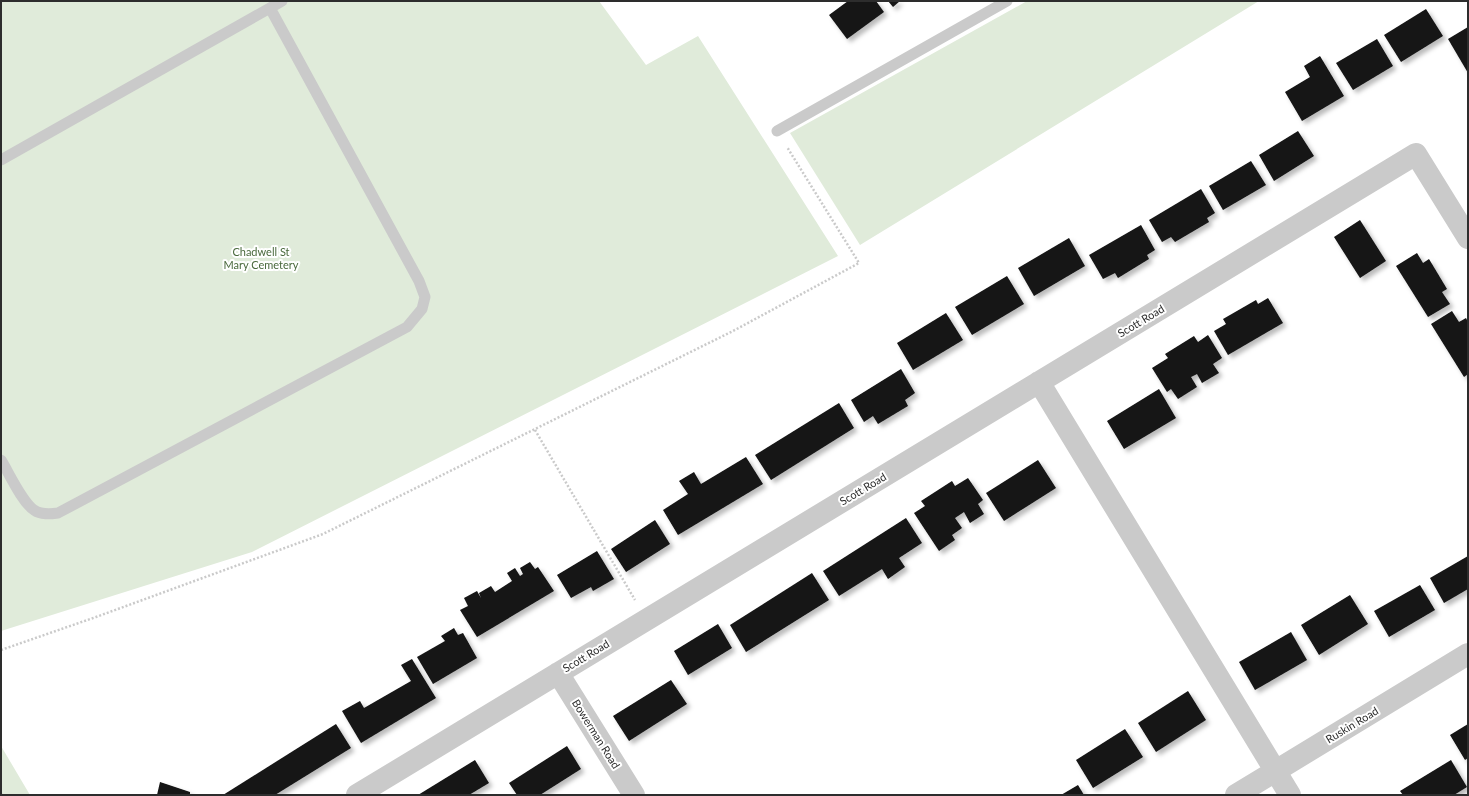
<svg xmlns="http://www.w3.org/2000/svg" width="1469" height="796" viewBox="0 0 1469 796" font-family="Lato,sans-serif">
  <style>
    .green { fill: #e0ebda }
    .building { fill: #141414; filter: url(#shadow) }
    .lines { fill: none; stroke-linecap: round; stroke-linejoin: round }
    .path { stroke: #cacaca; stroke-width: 2.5; stroke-dasharray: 2 2; stroke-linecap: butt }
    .lane { stroke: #cacaca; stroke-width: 11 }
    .street { stroke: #cacaca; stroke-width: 22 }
    .labels { text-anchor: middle; stroke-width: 4; stroke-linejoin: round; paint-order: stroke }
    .park-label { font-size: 11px; fill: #48683b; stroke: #fff }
    .street-label { font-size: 11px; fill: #2d2d2d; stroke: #fff }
  </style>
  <defs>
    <filter id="shadow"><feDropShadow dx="3.5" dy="3.5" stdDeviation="2" flood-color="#0004"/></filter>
  </defs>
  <rect width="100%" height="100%" fill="#fff"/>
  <path class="green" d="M1,1h598l47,64 52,-29 140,220 -586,296 -251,79z
    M1027,1h232l-399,244 -70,-112z
    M1,746l29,49h-29z"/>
  <path class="building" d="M848,1h28l8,11 -37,27 -18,-24z
    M888,1h12l-7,6z
    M1426,9l17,27 -42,26 -17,-27z
    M1468,27v46l-20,-34z
    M1377,39l16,27 -40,24 -17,-27z
    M1320,56l24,40 -42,25 -17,-29 25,-15 -6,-11z
    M1298,131l16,25 -40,25 -15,-26z
    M1251,161l15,24 -43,25 -14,-24z
    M1201,189l14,24 -8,5 2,4 -34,20 -4,-5 -9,5 -13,-22z
    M1360,220l26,41 -26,17 -26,-41z
    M1141,225l14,25 -8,5 2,4 -31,19 -3,-5 -12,6 -14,-24z
    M1069,238l16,28 -51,30 -16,-28z
    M1417,253l6,10 6,-4 18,30 -5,3 8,12 -22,13 -32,-51z
    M1007,276l17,28 -52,31 -17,-28z
    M1268,298l15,25 -55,32 -14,-24 12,-7 -3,-5 33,-19 2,4z
    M1452,311l7,11 7,-4 2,4v52l-4,3 -33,-53z
    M946,313l17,27 -50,30 -16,-27z
    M1208,335l14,23 -9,6 6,9 -17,10 -5,-9 -6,3 6,10 -19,12 -7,-10 -4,3 -15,-24 16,-10 -3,-4 29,-18 4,6z
    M901,369l14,24 -10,7 3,6 -30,18 -5,-8 -9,6 -13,-22z
    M1159,389l17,29 -52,31 -17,-28z
    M839,403l15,25 -83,52 -16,-25z
    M746,457l17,27 -85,51 -15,-25 25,-16 -9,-13 15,-9 7,12z
    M1038,460l18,28 -52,33 -18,-28z
    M968,478l15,22 -5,4 6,10 -14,9 -6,-11 -9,6 7,10 -10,7 3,5 -16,11 -25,-38 11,-7 -4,-5 31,-20 3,5z
    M906,518l16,25 -23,15 6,9 -17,12 -6,-10 -43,27 -16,-25z
    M655,520l15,24 -44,28 -15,-23z
    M597,551l17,28 -21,12 -2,-4 -20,11 -14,-23z
    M1468,556v33l-24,14 -14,-25z
    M530,562l5,7 3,-2 16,24 -77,46 -17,-27 8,-4 -4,-8 13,-7 4,7 -2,-5 12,-7 4,6 17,-11 -5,-8 8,-5 5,8 3,-2 -3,-6z
    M812,573l17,27 -83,52 -16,-27z
    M1420,585l15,25 -46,27 -15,-26z
    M1350,595l18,29 -49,31 -18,-30z
    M718,624l14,24 -44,27 -14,-24z
    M454,628l4,7 5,-2 14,25 -44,26 -16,-27 28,-16 -4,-5z
    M1291,632l16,28 -52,30 -16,-28z
    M412,659l24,39 -75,45 -19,-32 18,-10 4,7 47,-27 -10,-16z
    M671,680l16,24 -58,37 -16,-25z
    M1188,691l18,29 -50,32 -18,-29z
    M336,724l15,24 -76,47h-52z
    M1468,724v34l-3,2 -15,-25z
    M1125,729l18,28 -50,31 -17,-28z
    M567,746l14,23 -41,26h-23l-8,-12z
    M475,760l14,23 -20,12h-51z
    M1451,760l16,27 -13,8h-51l-3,-4z
    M160,782l30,10v3h-33z
    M1078,785l6,10h-23z"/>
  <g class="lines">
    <path class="path" d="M535,430l100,170
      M1,650l95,-33 227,-83 410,-203 126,-68 -72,-116
      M1,794l1,1"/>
    <path class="lane" d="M270,8l12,-7
      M777,131l230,-130
      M1,160l269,-152 149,273 6,16 -3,12 -15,18 -349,186c-8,1 -17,2 -24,-3 -12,-8 -25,-37 -33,-50"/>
    <path class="street" d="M1039,382l251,413
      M558,673l76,122
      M357,795l1059,-641 52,84
      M1236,795l232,-141"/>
  </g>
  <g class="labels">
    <g class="park-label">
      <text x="261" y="256">Chadwell St<tspan x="261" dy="13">Mary Cemetery</tspan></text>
    </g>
    <g class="street-label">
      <text transform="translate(1141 321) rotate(-31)" y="4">Scott Road</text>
      <text transform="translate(863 489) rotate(-31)" y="4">Scott Road</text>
      <text transform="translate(586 656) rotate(-31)" y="4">Scott Road</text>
      <text transform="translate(1352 725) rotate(-31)" y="4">Ruskin Road</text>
      <text transform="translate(596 734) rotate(58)" y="4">Bowerman Road</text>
    </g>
  </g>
  <rect width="1469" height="796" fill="none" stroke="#2d2d2d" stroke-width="4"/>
</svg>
